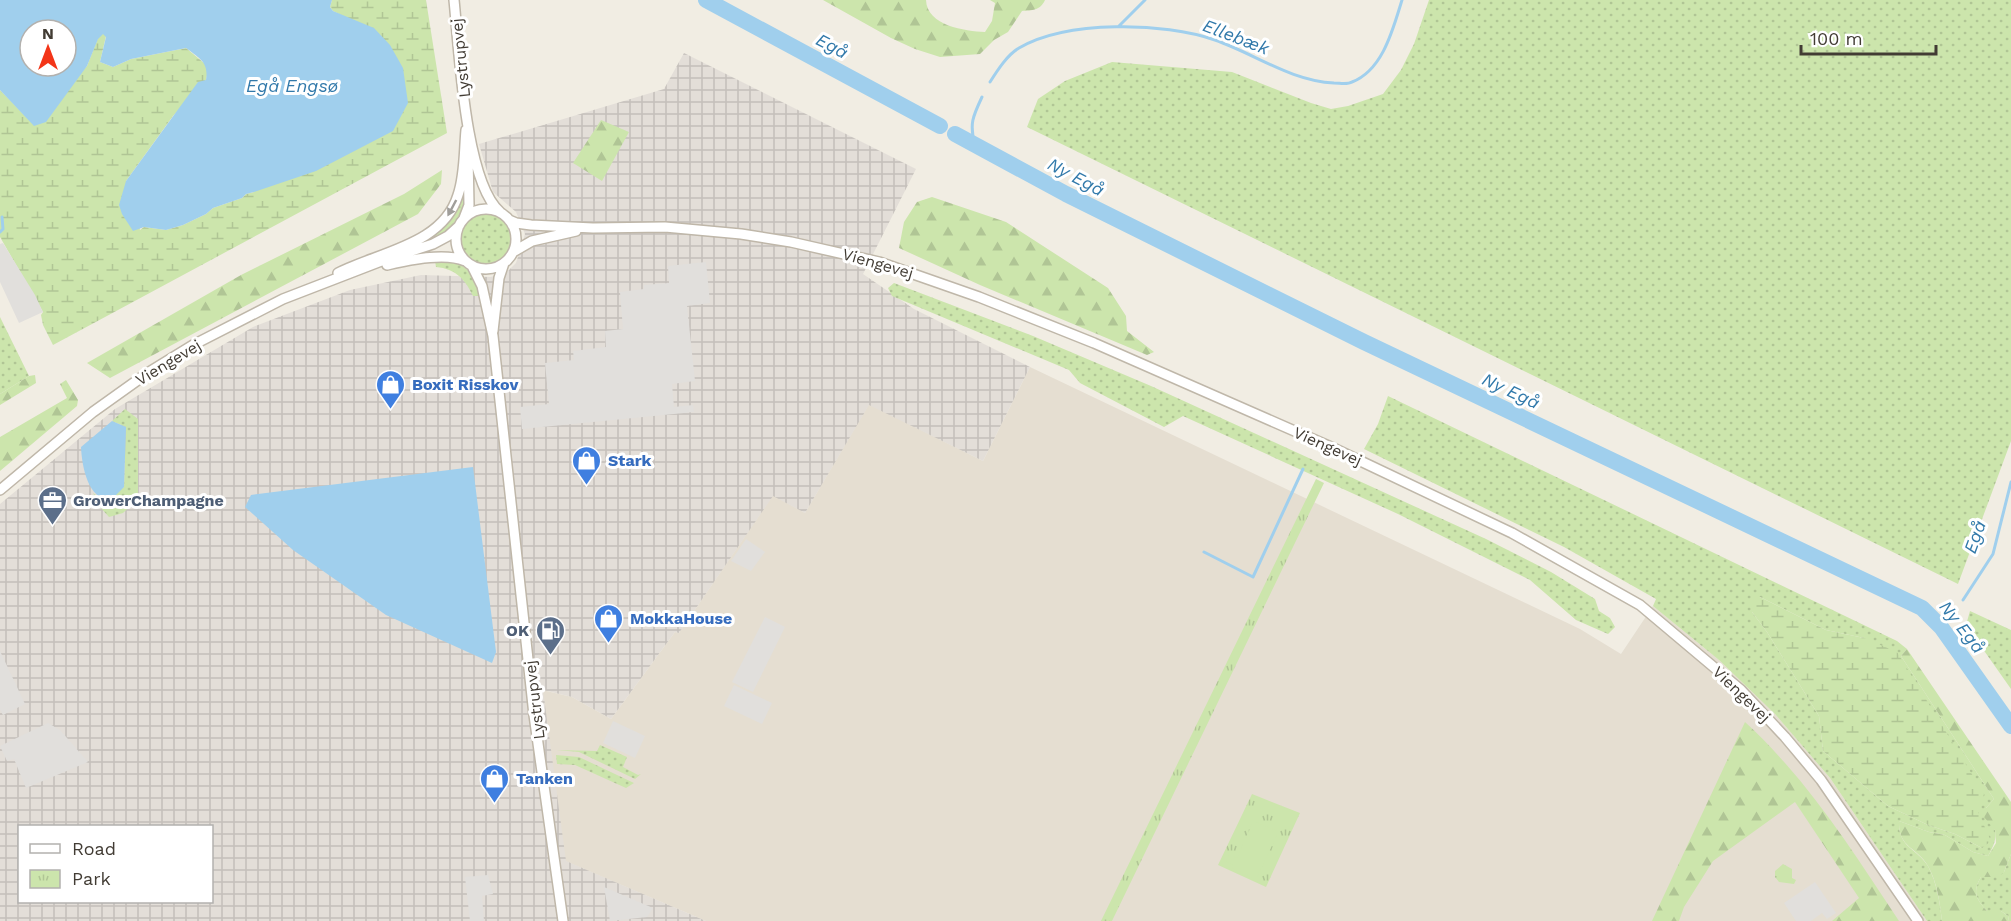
<svg xmlns="http://www.w3.org/2000/svg" width="2011" height="921" viewBox="0 0 2011 921" font-family="'Work Sans',sans-serif">
  <style>
    .residential { fill: #e5ded1 }
    .industrial { fill: url(#industrial-grid); fill-rule: evenodd }
    .grass { fill: url(#grass-dots); fill-rule: evenodd }
    .forest { fill: url(#forest-firs) }
    .wetland { fill: url(#wetland-marsh) }
    .park { fill: url(#park-tufts) }
    .pitch { fill: #cce5ac }
    .parking { fill: #e1dfdc }
    .water { fill: #a0cfed; fill-rule: evenodd }
    .lines { fill: none; stroke-linecap: round; stroke-linejoin: round }
    .stream { stroke: #a0cfed; stroke-width: 3 }
    .river { stroke: #a0cfed; stroke-width: 16 }
    .minor-casing { stroke: #bfb7a9; stroke-width: 12 }
    .minor { stroke: #fff; stroke-width: 9 }
    .oneway { fill: #a09e9a }
    .labels { text-anchor: middle; stroke-width: 6; stroke-linejoin: round; paint-order: stroke }
    .street-label { font-size: 16px; fill: #423c34; stroke: #fff }
    .shop-label { font-size: 16px; font-weight: bold; fill: #366cbe; stroke: #fff; text-anchor: start }
    .service-label { font-size: 16px; font-weight: bold; fill: #4e5e75; stroke: #fff; text-anchor: start }
    .water-label { font-size: 18px; font-style: italic; fill: #3179aa; stroke: #fff }
  </style>
  <defs>
    <pattern id="industrial-grid" width="8" height="8" patternUnits="userSpaceOnUse" patternTransform="scale(1.5)"><rect width="8" height="8" fill="#e3ded8"/><path d="M0 4h8M4 0v8" fill="none" stroke="#c4bfba"/></pattern>
    <pattern id="grass-dots" width="8" height="8" patternUnits="userSpaceOnUse" patternTransform="scale(1.5)"><rect width="8" height="8" fill="#cce5ac"/><path d="M2 2h.1M6 6h.1" fill="none" stroke="#b0c595" stroke-width="1.8" stroke-linecap="round"/></pattern>
    <pattern id="forest-firs" width="22" height="20" patternUnits="userSpaceOnUse" patternTransform="scale(1.5)"><rect width="22" height="20" fill="#cce5ac"/><path d="M5 1l3.5 6h-7zM16 11l3.5 6h-7z" fill="#b0c595"/></pattern>
    <pattern id="wetland-marsh" width="20" height="14" patternUnits="userSpaceOnUse" patternTransform="scale(1.5)"><rect width="20" height="14" fill="#cce5ac"/><path d="M1 5h8M5 5V1M11 12h8M15 12V8" fill="none" stroke="#b0c595"/></pattern>
    <pattern id="park-tufts" width="24" height="20" patternUnits="userSpaceOnUse" patternTransform="scale(1.5)"><rect width="24" height="20" fill="#cce5ac"/><path d="M3 7l-1-3M5 7V3M7 7l1-3M15 17l-1-3M17 17v-4M19 17l1-3" fill="none" stroke="#b0c595"/></pattern>
  </defs>
  <rect width="100%" height="100%" fill="#f1ede3"/>
  <path class="residential" d="M1030,367l550,262 41,25 32,-48 66,54 56,54 55,64 97,143h-1221l-141,-60 -23,-171 30,7 39,22 64,-87 4,1 94,-138 32,18 64,-109 114,57z"/>
  <path class="industrial" d="M684,53l232,116 -53,105 51,35 116,58 -47,94 -114,-56 -64,108 -32,-17 -94,137 -4,-1 -64,87 -39,-22 -29,-7 23,171 140,60h-706v-417l115,-95 138,-82 97,-37 71,-15 69,2 15,-3 11,-11 9,-29 -9,-22 -23,-20 -14,-48 185,-55zM20,826h192v76h-192z"/>
  <path class="grass" d="M1429,0h582v441l-53,143 -931,-457 11,-28 27,-18 47,-19 120,10 79,31 20,6 17,-3 35,-12 18,-24 13,-26z
    M463,184c8,27 -12,46 -34,58l-2,-4 10,-7z
    M461 239a25 25 0 1 1 50 0a25 25 0 1 1-50 0Z
    M435,261c27,-1 39,8 46,35h-8c-8,-17 -17,-27 -37,-29z
    M894,283l139,53 118,50 335,153 65,33 44,27 4,12 11,7 5,9 -7,7 -32,-14 -46,-40 -132,-66 -215,-98 -19,11 -84,-44 -11,-13 -177,-74 -4,-8z
    M0,317l29,59 -29,18z
    M1388,396l509,245 10,8 -6,7 93,143 -8,9c9,21 15,26 2,48l-15,-4 -28,-17 -16,-3 -30,-11c-1,27 18,27 29,45 9,17 12,37 14,55h-15l-97,-143 -55,-64 -56,-54 -66,-54 3,-7 -92,-52 -200,-98 14,-25zM1760,597l66,33 38,8 118,210 -27,-14 -27,-9 -40,-19 -65,-55 -4,-35 -52,-84 -15,-20z
    M125,409l13,10v80l-15,14 -14,4 -9,-10 -7,-14 10,7 21,-13 2,-60 -14,-6z
    M1970,611l41,19v59l-45,-64z
    M600,745l27,12 -4,10 15,8 3,-1 -6,5 -56,-27 -23,-2 41,1z
    M556,755l23,2 55,26 -8,5 -51,-23 -18,-1z
    M2011,854v67h-2l-1,-5 -7,-5h-14c-11,-12 -15,-19 -6,-34l23,-5z"/>
  <path class="forest" d="M823,0h103c1,26 39,31 59,32l7,-11 3,-18 -5,-3h55c-5,11 -13,10 -23,11l-14,21 -14,8 -14,14 -40,3 -25,-8 -24,-11z
    M601,120l28,12 -27,49 -29,-18z
    M442,170l-1,14 -23,30 -308,164 -23,-15 154,-88 163,-81z
    M932,197l74,25 102,66 18,28 1,15 27,21 -7,3 -167,-70 -81,-37 5,-26 13,-20z
    M35,375l1,8 -36,22v-11l29,-18z
    M66,380l12,20 -1,6 -77,65v-34l67,-39 -7,-14z
    M1907,649l104,153v52l-7,18 -6,5h-17c-9,15 -5,22 6,34h14l7,5 1,5h-67c-2,-18 -5,-39 -14,-55 -11,-19 -30,-18 -29,-45l30,11 16,3 28,17 15,4 8,-13 -1,-13 -11,-13 2,-9 8,-9 -93,-143z
    M1745,722c63,58 107,128 154,199h-67l27,-23 -64,-96 -82,59 -29,46 -5,14h-27z"/>
  <path class="wetland" d="M332,0h94l21,133 -394,212 -10,-20 -2,-10 2,-3 -43,-75v-147l34,35 53,-59 11,-28 5,-5 3,3 -6,26 13,5 18,-8 55,-11 18,15 4,7 -2,10 -33,36 -47,65 14,49 4,-3 22,3 17,-5 23,-11 7,-6 29,-10 4,-4 8,-2 97,-172 -18,-9 -3,-4z
    M1760,597l66,33 38,8 33,14 87,142 -6,18 13,29 -9,7 -27,-14 -27,-9 -40,-19 -65,-55 -4,-35 -52,-84 -15,-20v-9l2,-4z"/>
  <path class="park" d="M1316,479l8,4 -212,438h-11z
    M1252,794l48,19 -34,74 -48,-22z
    M1783,864l9,5v9l4,2 -2,4 -15,-2 -4,-5v-6z"/>
  <path class="pitch" d="M1256,822l19,8 2,5 -21,44 -24,-11 1,-3 -7,-3 3,-7 8,3 15,-34z"/>
  <path class="parking" d="M3,243l32,52 8,17 -24,11 -19,-41v-38z
    M706,262l4,41 -23,3 8,75 -23,3 2,23 19,-2 1,7 -172,17 -2,-22 29,-3 -4,-41 29,-3 -1,-9 33,-4 -1,-16 18,-2 -3,-37 24,-3v-4l25,-2 -1,-17z
    M746,539l19,13 -14,19 -20,-10z
    M765,617l20,10 -32,65 -21,-10z
    M0,651l25,53 -22,11 -3,-5z
    M734,685l38,18 -10,21 -38,-18z
    M613,721l32,15 -10,22 -32,-15z
    M48,723l12,7 28,32 -62,26 -12,-29 -7,2 -7,-15z
    M488,875l5,19 -11,2 2,25h-14l-5,-44z
    M1815,882l21,31 -9,6 -5,-6 -11,8h-15l-12,-18z
    M604,887l49,21 -6,9 -37,4z"/>
  <path class="water" d="M0,0h332l-2,7 3,4 41,17 16,17 13,23 5,35 -15,28 -77,40 -62,21 -8,2 -4,4 -29,10 -7,6 -23,11 -17,5 -22,-3 -11,4 -11,-17 -3,-9 7,-24 72,-99 8,-2c3,-18 -7,-22 -20,-32l-55,11 -18,8 -13,-5 6,-25 -3,-3 -5,5 -11,27 -41,56 -12,4 -34,-36zM30,30h36v36h-36z
    M112,421l14,6 -2,60 -13,13c-23,0 -29,-33 -30,-53z
    M473,467l23,185 -4,11 -106,-48 -93,-65 -48,-43 6,-12z"/>
  <g class="lines">
    <path class="stream" d="M1119,26l26,-26
      M990,82c7,-11 17,-27 29,-34 48,-28 145,-26 196,-8 40,14 76,41 119,43 6,0 13,2 18,-1 31,-12 41,-53 50,-82
      M975,145c-6,-21 -2,-29 7,-48
      M0,232l3,-3 -1,-12
      M1204,552l49,25 50,-108
      M1963,600l30,-46 18,-72
      M1941,627l5,-6"/>
    <path class="river" d="M706,0l234,126
      M955,134l111,60 298,148 558,266 19,19 70,99"/>
    <defs>
      <path id="minor" d="M454,0c5,48 11,182 46,212
        M456 239a30 30 0 1 1 60 0a30 30 0 1 1-60 0Z
        M464,218l5,-13 -1,-50
        M509,220l7,3 15,2 62,3 72,-1 76,7 50,8 88,20 100,35 115,46 237,104 181,86 128,72 101,85 44,47 36,43 97,141
        M513,252l19,-11 44,-10
        M387,265c21,-5 58,-13 78,-4
        M472,266l10,20 11,50 41,379 29,206
        M338,273c41,-21 105,-28 120,-78 7,-20 6,-44 8,-65
        M493,331l6,-53 5,-15
        M0,490l93,-78 56,-40 44,-27 90,-46 101,-39 49,-16 15,-8 11,-10"/>
    </defs>
    <use href="#minor" class="minor-casing"/>
    <use href="#minor" class="minor"/>
  </g>
  <defs><path id="oneway-solid" d="M-6-.8H1V-3.2L6.5 0L1 3.2V.8H-6Z" transform="scale(1.5)"/></defs>
  <use class="oneway" href="#oneway-solid" transform="translate(452 208) rotate(118)"/>
  <defs>
    <symbol id="shop-pin" viewBox="-11 -11 22 30"><path d="M0 17L-7.5 6A9.5 9.5 0 1 1 7.5 6Z" fill="#3f7fe0" stroke="#fff"/><path d="M-5-2.5h2.3a2.7 3.5 0 0 1 5.4 0H5L5.5 6h-11ZM-1.5-2.5h3a1.5 2.3 0 0 0-3 0Z" fill="#fff"/></symbol>
    <symbol id="office-pin" viewBox="-11 -11 22 30"><path d="M0 17L-7.5 6A9.5 9.5 0 1 1 7.5 6Z" fill="#5c6f8a" stroke="#fff"/><path d="M-6-3h4V-5.5h4V-3h4V5H-6ZM-1-4.5V-3h2v-1.5ZM-6 0V1H6V0Z" fill="#fff"/></symbol>
    <symbol id="fuel-pin" viewBox="-11 -11 22 30"><path d="M0 17L-7.5 6A9.5 9.5 0 1 1 7.5 6Z" fill="#5c6f8a" stroke="#fff"/><path d="M-5.5-6h7V0h2V4h1.3V-2.5L3-4.5l.8-.8L6-3V5H2.5V1h-1V6h-7ZM-4.2-4.7v3.2H.2V-4.7Z" fill="#fff"/></symbol>
  </defs>
  <g fill-rule="evenodd">
    <use href="#shop-pin" x="374" y="368" width="33" height="45"/>
    <use href="#shop-pin" x="570" y="444" width="33" height="45"/>
    <use href="#office-pin" x="36" y="484" width="33" height="45"/>
    <use href="#shop-pin" x="592" y="602" width="33" height="45"/>
    <use href="#fuel-pin" x="534" y="614" width="33" height="45"/>
    <use href="#shop-pin" x="478" y="762" width="33" height="45"/>
  </g>
  <g class="labels">
    <g class="street-label">
      <text transform="translate(460 58) rotate(-96)" y="6">Lystrupvej</text>
      <text transform="translate(878 263) rotate(16)" y="6">Viengevej</text>
      <text transform="translate(168 362) rotate(-31)" y="6">Viengevej</text>
      <text transform="translate(1328 446) rotate(24)" y="6">Viengevej</text>
      <text transform="translate(1742 694) rotate(44)" y="6">Viengevej</text>
      <text transform="translate(534 700) rotate(-97)" y="6">Lystrupvej</text>
    </g>
    <g class="shop-label">
      <text x="412" y="390">Boxit Risskov</text>
      <text x="608" y="466">Stark</text>
      <text x="630" y="624">MokkaHouse</text>
      <text x="516" y="784">Tanken</text>
    </g>
    <g class="service-label">
      <text x="73" y="506">GrowerChampagne</text>
      <text x="529" y="636" text-anchor="end">OK</text>
    </g>
    <g class="water-label">
      <text transform="translate(1236 37) rotate(21)" y="6">Ellebæk</text>
      <text transform="translate(832 46) rotate(28)" y="6">Egå</text>
      <text x="292" y="92">Egå Engsø</text>
      <text transform="translate(1076 177) rotate(28)" y="6">Ny Egå</text>
      <text transform="translate(1511 391) rotate(25)" y="6">Ny Egå</text>
      <text transform="translate(1975 537) rotate(-70)" y="6">Egå</text>
      <text transform="translate(1962 627) rotate(52)" y="6">Ny Egå</text>
    </g>
  </g>
  <rect x="18" y="825" width="195" height="78" fill="#ffffff" stroke="#b3b1ae" stroke-width="1.5"/>
  <rect x="30" y="844" width="30" height="9" fill="#ffffff" stroke="#b3b1ae" stroke-width="1.5"/>
  <text x="72" y="855" font-size="18" fill="#423c34">Road</text>
  <rect x="30" y="870" width="30" height="18" fill="url(#park-tufts)" stroke="#b3b1ae" stroke-width="1.5"/>
  <text x="72" y="885" font-size="18" fill="#423c34">Park</text>
  <g transform="translate(48 48)"><circle r="28" fill="#ffffff" stroke="#b3b1ae" stroke-width="1.5"/>
  <path d="M0-4.5L10 22L0 15L-10 22Z" fill="#f33518"/>
  <text y="-9" font-size="16" font-weight="bold" text-anchor="middle" fill="#423c34">N</text>
  </g>
  <path d="M1801 45v9h135v-9" fill="none" stroke="#423c34" stroke-width="3"/>
  <text x="1810" y="45" font-size="18" fill="#423c34" stroke="#ffffff" stroke-width="4.5" paint-order="stroke">100 m</text>
</svg>
